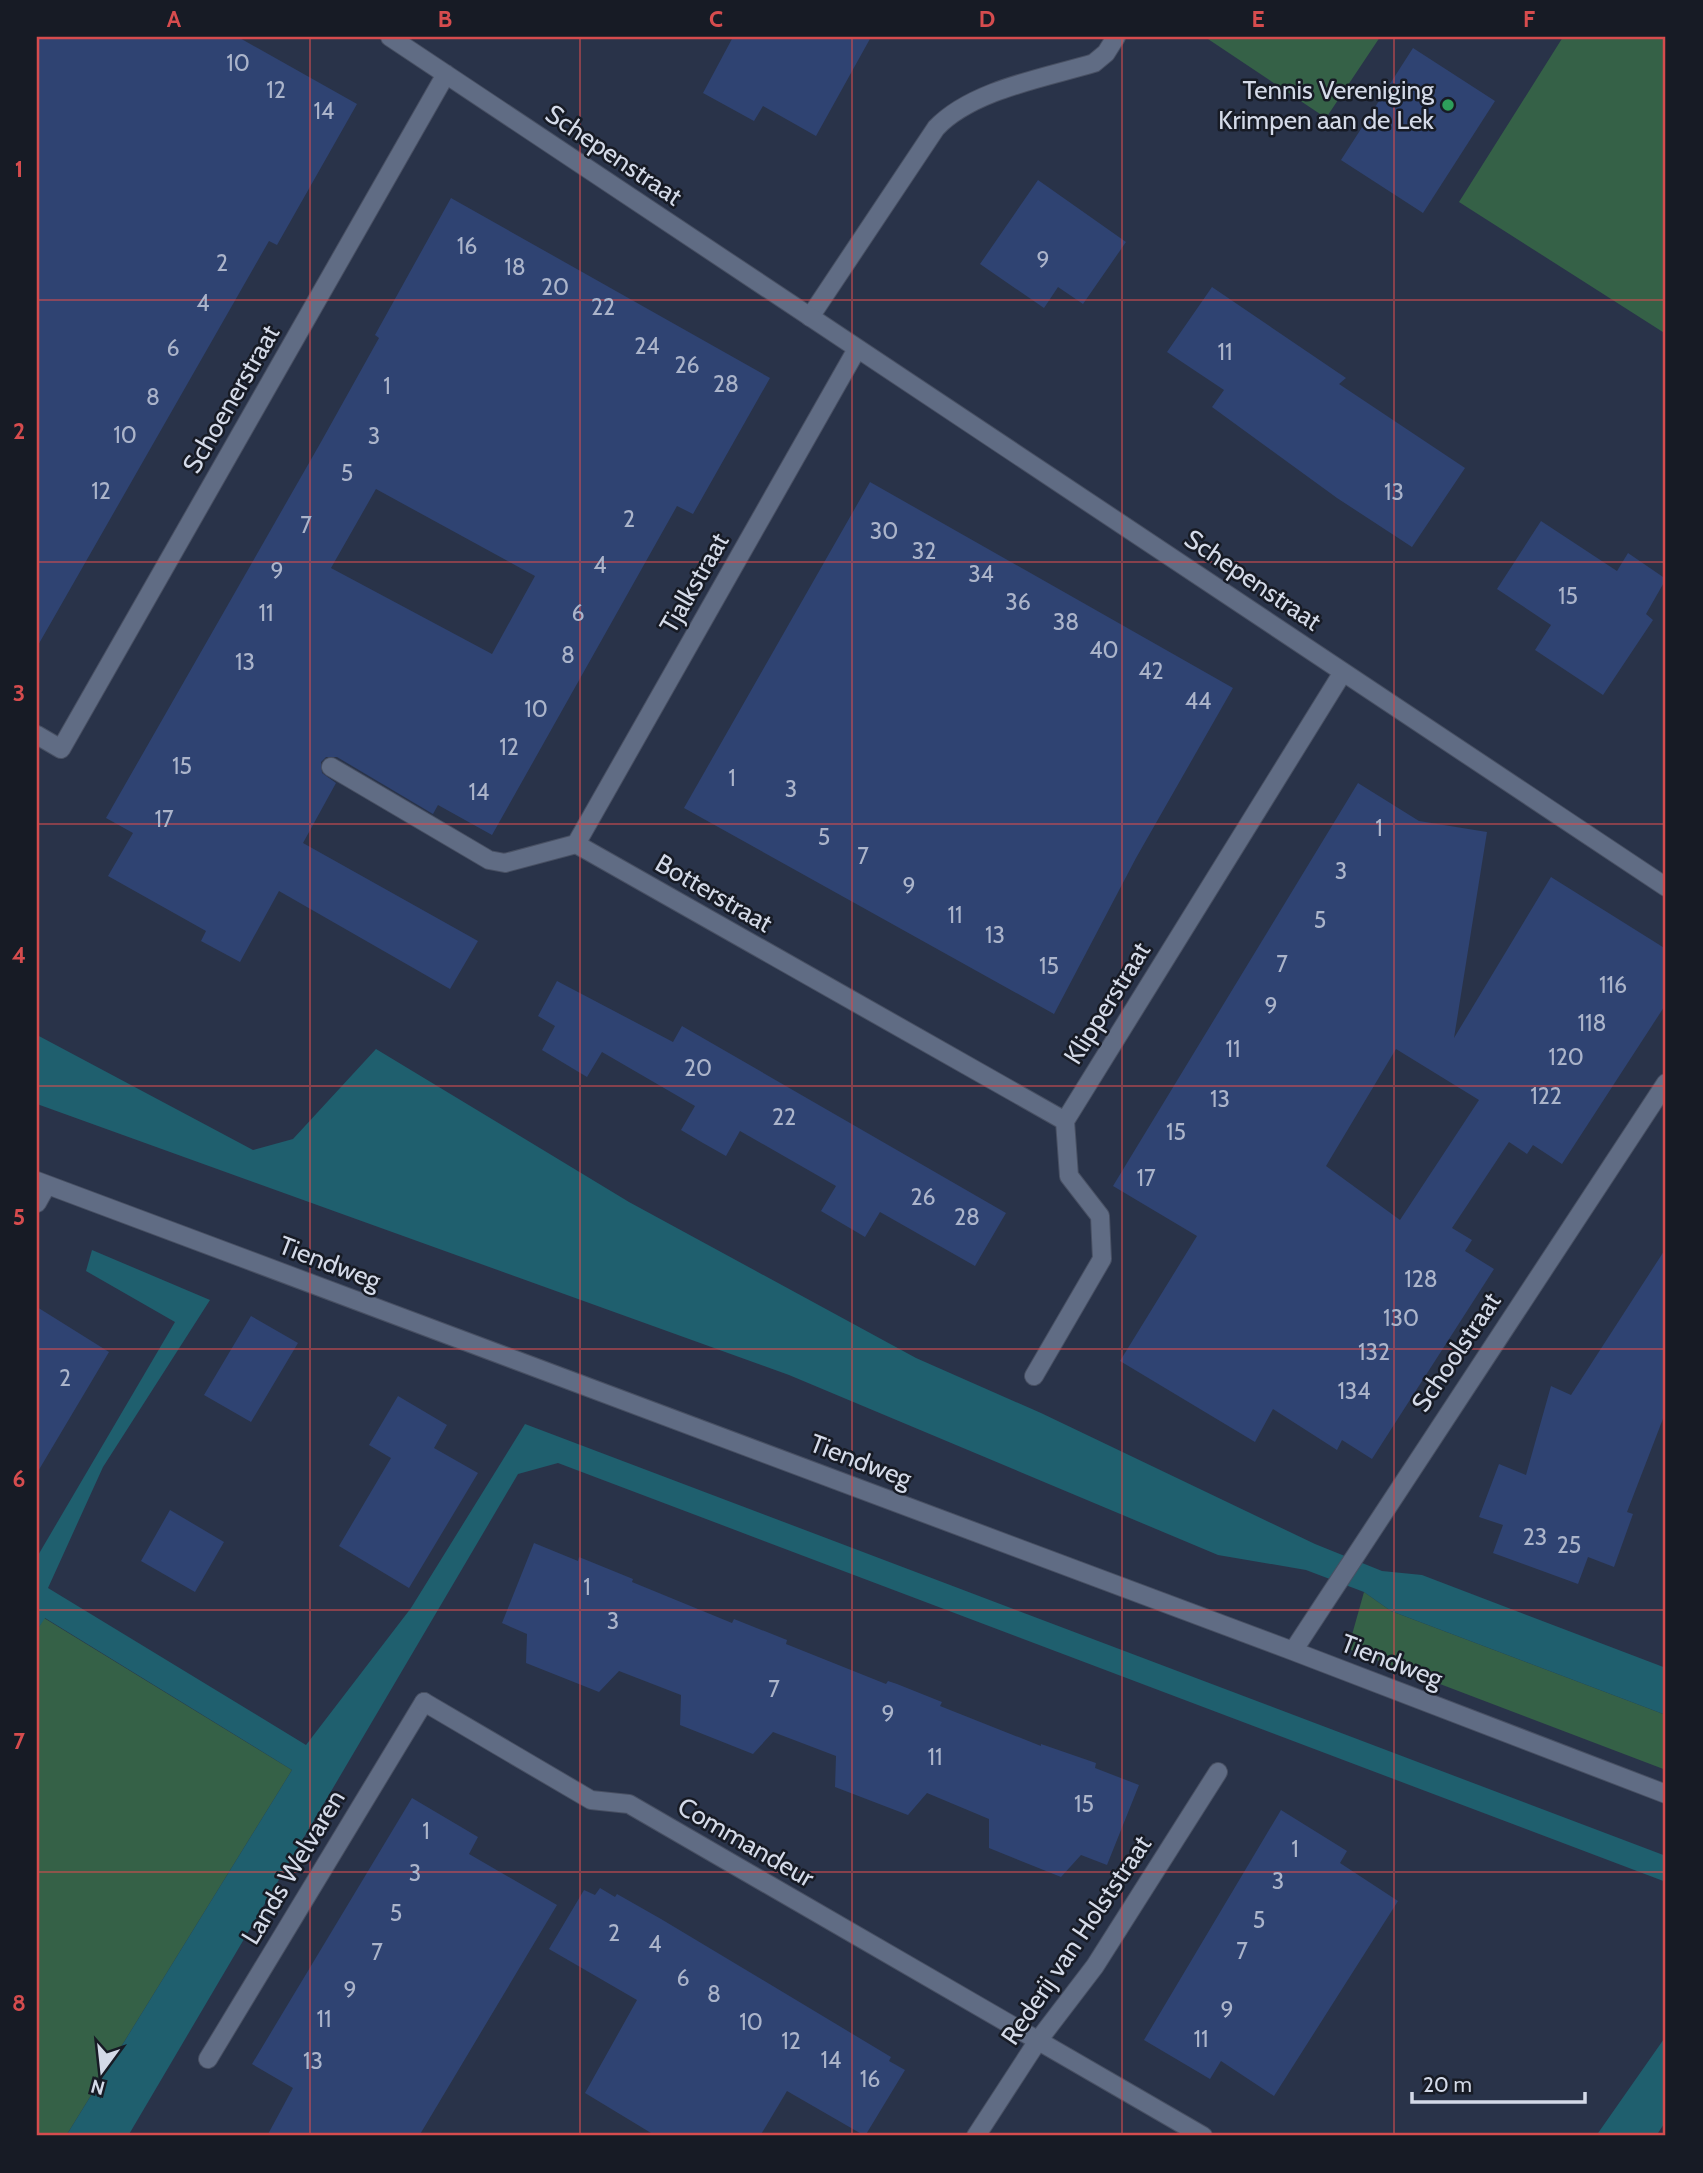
<svg xmlns="http://www.w3.org/2000/svg" width="1703" height="2173" viewBox="0 0 1703 2173" font-family="Cabin,sans-serif">
  <style>
    .green { fill: #356147 }
    .water { fill: #1f5f6e }
    .building { fill: #2f4372; fill-rule: evenodd }
    .lines { fill: none; stroke-linecap: round; stroke-linejoin: round }
    .service-casing { stroke: #485063; stroke-width: 20 }
    .pedestrian-casing { stroke: #485063; stroke-width: 20 }
    .minor-casing { stroke: #485063; stroke-width: 20 }
    .service { stroke: #606c84; stroke-width: 18 }
    .pedestrian { stroke: #606c84; stroke-width: 18 }
    .minor { stroke: #606c84; stroke-width: 18 }
    .grid { fill: none; stroke: #d64c4e; stroke-width: 2; stroke-opacity: 0.55 }
    .leisure-dot { fill: #2e9e5b; stroke: #171b25; stroke-width: 2.5 }
    .labels { text-anchor: middle; stroke-width: 5; stroke-linejoin: round; paint-order: stroke }
    .number-label { font-size: 23px; fill: #abb4ca }
    .poi-label { font-size: 26px; fill: #d4dae8; stroke: #171b25; text-anchor: end }
    .street-label { font-size: 26px; fill: #d4dae8; stroke: #171b25 }
    .neatline { fill: none; stroke: #d64c4e; stroke-width: 2.5 }
    .grid-label { font-size: 23px; text-anchor: middle; font-weight: bold; fill: #d64c4e }
  </style>
  <rect width="100%" height="100%" fill="#293349"/>
  <path class="green" d="M1205,37h175l-54,81z
    M1563,37h103v297l-207,-132z
    M1364,1592l27,19 275,104v55l-318,-121z
    M44,1618l248,152 -226,366h-29v-506z"/>
  <path class="water" d="M37,1035l216,115 40,-11 83,-90 253,153 287,156 125,55 274,131 67,27 40,4 244,93v47l-275,-104 -27,-19 -58,-22 -88,-15 -429,-180 -752,-271z
    M92,1250l118,50 -107,167 -55,121 258,157 105,-137 114,-184 1141,432v26l-1108,-419 -40,11 -390,662h-62l226,-366 -247,-152 -8,12v-73l138,-235 -89,-51z
    M1666,2036v85l-10,15h-60z"/>
  <path class="building" d="M37,37h201l119,67 -80,141 -8,-4 -232,406z
    M733,37h138l-55,99 -53,-30 -9,15 -51,-28z
    M1413,48l82,53 -72,112 -82,-53z
    M1038,180l88,62 -43,62 -25,-17 -14,21 -64,-44z
    M451,198l319,180 -77,136 -16,-8 -185,329 -54,-30 -5,9 -96,-57h-11l-5,5 1,11 14,10 -33,60 175,98 -28,48 -171,-98 -39,71 -39,-21 5,-10 -98,-55 25,-43 -27,-15 215,-376 58,-104 -4,-3zM376,489l159,87 -43,78 -161,-86z
    M1212,287l134,91 -7,6 126,84 -53,79 -75,-49 -125,-91 12,-17 -57,-38z
    M870,482l363,206 -97,170 -82,156 -370,-206z
    M1541,521l76,50 11,-18 38,26 -20,35 7,6 -50,75 -68,-45 16,-25 -54,-36z
    M1358,783l61,38 68,11 -33,206 97,-161 115,72v55l-104,160 -29,-19 -6,9 -18,-12 -57,86 20,12 -7,11 29,18 -122,190 -30,-19 -5,10 -64,-41 -18,33 -135,-81 77,-125 -84,-50zM1396,1049l83,51 -79,120 -74,-54z
    M557,981l116,61 9,-16 324,187 -31,53 -95,-54 -15,25 -44,-26 15,-25 -96,-55 -14,25 -23,-13 -22,-13 14,-24 -93,-54 -15,25 -45,-27 13,-24 -17,-10z
    M1666,1248v163l-39,101 6,2 -19,53 -26,-10 -10,27 -85,-31 10,-28 -24,-8 20,-53 27,11 25,-89 20,9z
    M37,1307l72,45 -72,121z
    M251,1316l47,27 -47,79 -47,-27z
    M398,1396l49,29 -13,23 44,25 -69,115 -70,-42 52,-88 -22,-13z
    M170,1510l54,32 -29,50 -54,-31z
    M534,1543l44,18 1,-4 54,22 -1,3 100,41 2,-4 53,21 -1,4 100,40 2,-3 9,3 45,18 -2,4 101,40v-2l55,19 -1,5 44,17 -32,80 -26,-10 -20,22 -72,-29v-29l-62,-26 -19,22 -73,-28 1,-31 -63,-24 -20,22 -73,-29 1,-30 -62,-24 -20,21 -73,-29 1,-29 -25,-11z
    M412,1798l66,39 -9,17 88,51 -138,231h-152l26,-48 -41,-24z
    M1281,1810l66,41 -7,12 58,38 -124,195 -53,-35 -11,18 -66,-39z
    M600,1888l15,9 2,-3 44,25 230,138 -2,4 16,9 -40,66 -78,-45 -27,45h-104l-71,-43 52,-93 -88,-51 35,-59 11,5z"/>
  <g class="lines">
    <defs>
      <path id="service" d="M810,317l126,-189c36,-38 108,-50 158,-65l12,-10 10,-16"/>
      <path id="pedestrian" d="M208,2059l216,-357"/>
      <path id="minor" d="M390,37l1276,850
        M37,735l24,14 385,-675
        M331,767l158,93 16,3 71,-19 489,277
        M576,844l281,-495
        M37,1181l1256,470 373,143
        M37,1203l10,-18
        M1034,1376l68,-117 -2,-43 -31,-40 -4,-55 278,-449
        M1293,1651l373,-568
        M424,1702l167,98 38,4 574,332
        M976,2136l61,-94 58,-76 123,-194"/>
    </defs>
    <use href="#service" class="service-casing"/>
    <use href="#pedestrian" class="pedestrian-casing"/>
    <use href="#minor" class="minor-casing"/>
    <use href="#service" class="service"/>
    <use href="#pedestrian" class="pedestrian"/>
    <use href="#minor" class="minor"/>
  </g>
  <path class="grid" d="M310,37v2099M580,37v2099M852,37v2099M1122,37v2099M1394,37v2099M37,300h1629M37,562h1629M37,824h1629M37,1086h1629M37,1349h1629M37,1610h1629M37,1872h1629"/>
  <circle class="leisure-dot" cx="1448" cy="105" r="7"/>
  <g class="labels">
    <g class="number-label">
      <text x="238" y="71">10</text>
      <text x="276" y="98">12</text>
      <text x="324" y="119">14</text>
      <text x="467" y="254">16</text>
      <text x="1043" y="268">9</text>
      <text x="222" y="271">2</text>
      <text x="515" y="275">18</text>
      <text x="555" y="295">20</text>
      <text x="203" y="311">4</text>
      <text x="603" y="315">22</text>
      <text x="647" y="354">24</text>
      <text x="173" y="356">6</text>
      <text x="1225" y="360">11</text>
      <text x="687" y="373">26</text>
      <text x="726" y="392">28</text>
      <text x="387" y="394">1</text>
      <text x="153" y="405">8</text>
      <text x="125" y="443">10</text>
      <text x="374" y="444">3</text>
      <text x="347" y="481">5</text>
      <text x="101" y="499">12</text>
      <text x="1394" y="500">13</text>
      <text x="629" y="527">2</text>
      <text x="306" y="533">7</text>
      <text x="884" y="539">30</text>
      <text x="924" y="559">32</text>
      <text x="600" y="573">4</text>
      <text x="277" y="579">9</text>
      <text x="981" y="582">34</text>
      <text x="1568" y="604">15</text>
      <text x="1018" y="610">36</text>
      <text x="266" y="621">11</text>
      <text x="578" y="621">6</text>
      <text x="1066" y="630">38</text>
      <text x="1104" y="658">40</text>
      <text x="568" y="663">8</text>
      <text x="245" y="670">13</text>
      <text x="1151" y="679">42</text>
      <text x="1198" y="709">44</text>
      <text x="536" y="717">10</text>
      <text x="509" y="755">12</text>
      <text x="182" y="774">15</text>
      <text x="732" y="786">1</text>
      <text x="791" y="797">3</text>
      <text x="479" y="800">14</text>
      <text x="164" y="827">17</text>
      <text x="1379" y="836">1</text>
      <text x="824" y="845">5</text>
      <text x="863" y="864">7</text>
      <text x="1341" y="879">3</text>
      <text x="909" y="894">9</text>
      <text x="955" y="923">11</text>
      <text x="1320" y="928">5</text>
      <text x="995" y="943">13</text>
      <text x="1282" y="972">7</text>
      <text x="1049" y="974">15</text>
      <text x="1613" y="993">116</text>
      <text x="1271" y="1014">9</text>
      <text x="1592" y="1031">118</text>
      <text x="1233" y="1057">11</text>
      <text x="1566" y="1065">120</text>
      <text x="698" y="1076">20</text>
      <text x="1546" y="1104">122</text>
      <text x="1220" y="1107">13</text>
      <text x="784" y="1125">22</text>
      <text x="1176" y="1140">15</text>
      <text x="1146" y="1186">17</text>
      <text x="923" y="1205">26</text>
      <text x="967" y="1225">28</text>
      <text x="1421" y="1287">128</text>
      <text x="1401" y="1326">130</text>
      <text x="1374" y="1360">132</text>
      <text x="65" y="1386">2</text>
      <text x="1354" y="1399">134</text>
      <text x="1535" y="1545">23</text>
      <text x="1569" y="1553">25</text>
      <text x="587" y="1595">1</text>
      <text x="613" y="1629">3</text>
      <text x="774" y="1697">7</text>
      <text x="888" y="1722">9</text>
      <text x="935" y="1765">11</text>
      <text x="1084" y="1812">15</text>
      <text x="426" y="1839">1</text>
      <text x="1295" y="1857">1</text>
      <text x="415" y="1881">3</text>
      <text x="1278" y="1889">3</text>
      <text x="396" y="1921">5</text>
      <text x="1259" y="1928">5</text>
      <text x="614" y="1941">2</text>
      <text x="655" y="1952">4</text>
      <text x="1242" y="1959">7</text>
      <text x="377" y="1960">7</text>
      <text x="683" y="1986">6</text>
      <text x="350" y="1998">9</text>
      <text x="714" y="2002">8</text>
      <text x="1227" y="2018">9</text>
      <text x="324" y="2027">11</text>
      <text x="751" y="2030">10</text>
      <text x="1201" y="2047">11</text>
      <text x="791" y="2049">12</text>
      <text x="831" y="2068">14</text>
      <text x="313" y="2069">13</text>
      <text x="870" y="2087">16</text>
    </g>
    <g class="poi-label">
      <text x="1434" y="99">Tennis Vereniging<tspan x="1434" dy="30">Krimpen aan de Lek</tspan></text>
    </g>
    <g class="street-label">
      <text transform="translate(614 155) rotate(34)" y="9">Schepenstraat</text>
      <text transform="translate(231 399) rotate(-60)" y="9">Schoenerstraat</text>
      <text transform="translate(1253 580) rotate(34)" y="9">Schepenstraat</text>
      <text transform="translate(694 583) rotate(-60)" y="9">Tjalkstraat</text>
      <text transform="translate(714 893) rotate(30)" y="9">Botterstraat</text>
      <text transform="translate(1107 1003) rotate(-58)" y="9">Klipperstraat</text>
      <text transform="translate(330 1263) rotate(21)" y="9">Tiendweg</text>
      <text transform="translate(1456 1352) rotate(-56)" y="9">Schoolstraat</text>
      <text transform="translate(861 1461) rotate(21)" y="9">Tiendweg</text>
      <text transform="translate(1392 1661) rotate(21)" y="9">Tiendweg</text>
      <text transform="translate(746 1842) rotate(30)" y="9">Commandeur</text>
      <text transform="translate(293 1867) rotate(-59)" y="9">Lands Welvaren</text>
      <text transform="translate(1076 1940) rotate(-56)" y="9">Rederij van Holststraat</text>
    </g>
  </g>
  <rect width="1703" height="2173" fill="none" stroke="#171b25" stroke-width="77"/>
  <g transform="translate(102 2071) rotate(195)" stroke="#171b25" stroke-width="5" paint-order="stroke">
  <path d="M0-5L12 26L0 18L-12 26Z" fill="#d4dae8"/>
  <text y="-10" font-size="19" font-weight="bold" text-anchor="middle" fill="#d4dae8">N</text>
  </g>
  <path d="M1412 2092v10h173v-10" fill="none" stroke="#d4dae8" stroke-width="3.5"/>
  <text x="1423" y="2092" font-size="21" fill="#d4dae8" stroke="#171b25" stroke-width="5" paint-order="stroke">20 m</text>
  <rect x="38" y="38" width="1626" height="2096" class="neatline"/>
  <g class="grid-label">
    <text x="174" y="27">A</text>
    <text x="445" y="27">B</text>
    <text x="716" y="27">C</text>
    <text x="987" y="27">D</text>
    <text x="1258" y="27">E</text>
    <text x="1529" y="27">F</text>
    <text x="19" y="177">1</text>
    <text x="19" y="439">2</text>
    <text x="19" y="701">3</text>
    <text x="19" y="963">4</text>
    <text x="19" y="1225">5</text>
    <text x="19" y="1487">6</text>
    <text x="19" y="1749">7</text>
    <text x="19" y="2011">8</text>
  </g>
</svg>
